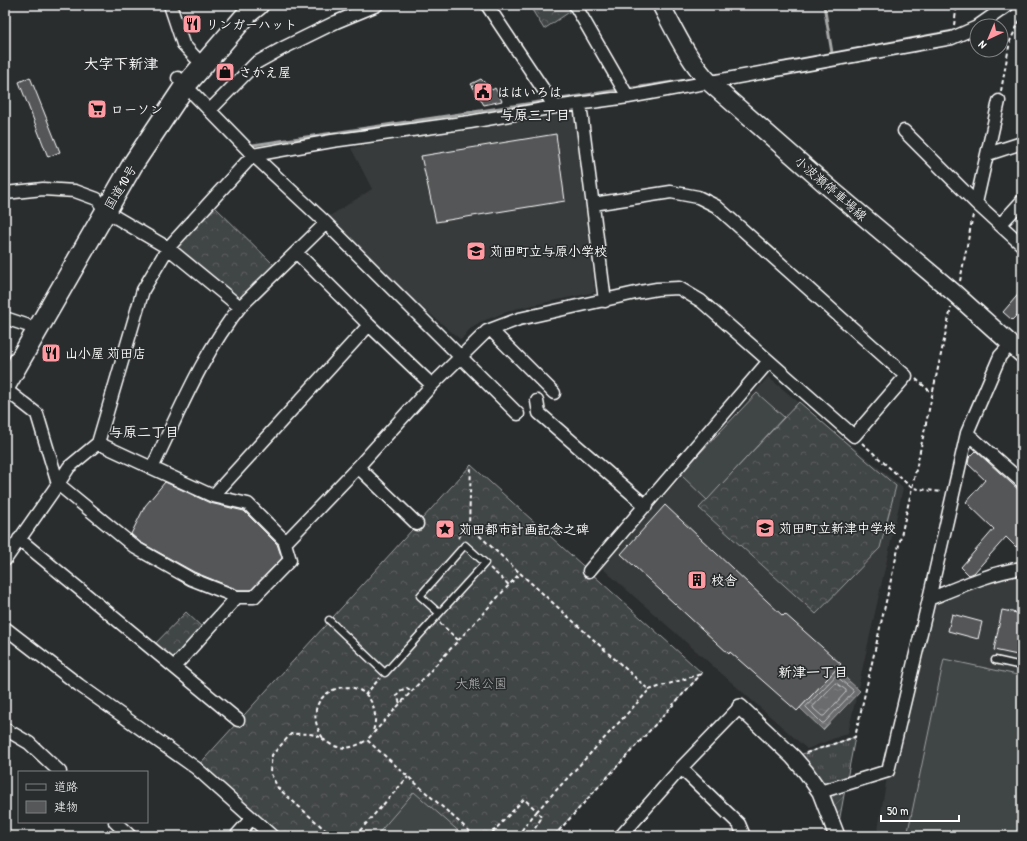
<svg xmlns="http://www.w3.org/2000/svg" width="1027" height="841" viewBox="0 0 1027 841" font-family="'Patrick Hand','Klee One',sans-serif">
  <style>
    .built { fill: #373a3b }
    .grass { fill: url(#grass-tufts); stroke: #a0a2a2 }
    .forest { fill: url(#forest-crowns); stroke: #a0a2a2 }
    .garden { fill: url(#garden-furrows); stroke: #a0a2a2 }
    .pitch { fill: #414445; stroke: #a0a2a2 }
    .water { fill: url(#water-ripples); stroke: #a6a7a7 }
    .lines { fill: none; stroke-linecap: round; stroke-linejoin: round }
    .shore { stroke: #c3c4c5; stroke-width: 1 }
    .stream { stroke: #a6a7a7; stroke-width: 3 }
    .building { fill: #555758; stroke: #fff }
    .service-casing { stroke: #fff; stroke-width: 9 }
    .minor-casing { stroke: #fff; stroke-width: 15 }
    .tertiary-casing { stroke: #fff; stroke-width: 18 }
    .secondary-casing { stroke: #fff; stroke-width: 20 }
    .trunk-casing { stroke: #fff; stroke-width: 23 }
    .path { stroke: #fff; stroke-width: 2; stroke-dasharray: 4 3; stroke-linecap: butt }
    .service { stroke: #2a2d2e; stroke-width: 6 }
    .minor { stroke: #2a2d2e; stroke-width: 12 }
    .tertiary { stroke: #2a2d2e; stroke-width: 15 }
    .secondary { stroke: #2a2d2e; stroke-width: 17 }
    .trunk { stroke: #2a2d2e; stroke-width: 20 }
    .labels { text-anchor: middle; stroke-width: 3.5; stroke-linejoin: round; paint-order: stroke }
    .poi-label { font-size: 13px; font-weight: bold; fill: #fff; stroke: #2a2d2e; text-anchor: start }
    .street-label { font-size: 13px; fill: #fff; stroke: #2a2d2e }
    .park-label { font-size: 13px; fill: #b3b4b5; stroke: #2a2d2e }
    .neighbourhood-label { font-size: 14px; font-weight: bold; fill: #fff; stroke: #2a2d2e }
    .quarter-label { font-size: 15px; font-weight: bold; fill: #fff; stroke: #2a2d2e }
  </style>
  <defs>
    <pattern id="grass-tufts" width="24" height="20" patternUnits="userSpaceOnUse"><rect width="24" height="20" fill="#414445"/><path d="M3 7l-1-3M5 7V3M7 7l1-3M15 17l-1-3M17 17v-4M19 17l1-3" fill="none" stroke="#5e6061"/></pattern>
    <pattern id="forest-crowns" width="20" height="18" patternUnits="userSpaceOnUse"><rect width="20" height="18" fill="#414445"/><path d="M2 6a3 3 0 1 1 6 0M12 15a3 3 0 1 1 6 0" fill="none" stroke="#5e6061"/></pattern>
    <pattern id="garden-furrows" width="10" height="10" patternUnits="userSpaceOnUse"><rect width="10" height="10" fill="#414445"/><path d="M-1 1l2-2M0 10L10 0M9 11l2-2" fill="none" stroke="#5e6061"/></pattern>
    <pattern id="water-ripples" width="26" height="14" patternUnits="userSpaceOnUse"><rect width="26" height="14" fill="#6a6c6d"/><path d="M2 4q2-2 4 0t4 0M15 11q2-2 4 0t4 0" fill="none" stroke="#808283"/></pattern>
  </defs>
  <rect width="100%" height="100%" fill="#2a2d2e"/>
  <filter id="ink" filterUnits="userSpaceOnUse"><feTurbulence type="fractalNoise" baseFrequency=".025" numOctaves="2"/><feDisplacementMap in="SourceGraphic" scale="8" xChannelSelector="R" yChannelSelector="G"/><feConvolveMatrix kernelMatrix="1 2 1 2 8 2 1 2 1" color-interpolation-filters="sRGB"/></filter>
  <g filter="url(#ink)">
    <path class="built" d="M574,111l21,181 -80,17 -35,13 -11,8 -8,10 -64,-54 -69,-69 44,-28 -21,-41z
      M768,377l135,111 -55,245 -41,16 -205,-181z
      M1022,568v268h-145l11,-65 41,-172z"/>
    <path class="grass" d="M855,737l-9,47 -26,8 -27,-35z"/>
    <path class="forest" d="M529,5h43l2,4 -30,20z
      M211,203l68,67 -39,37 -72,-59z
      M799,402l97,84 -16,62 -64,66 -117,-106z
      M471,465l231,208 -149,163h-282l-75,-68z
      M186,612l20,19 -32,36 -23,-19z"/>
    <path class="garden" d="M846,784l-9,49 -17,-41z"/>
    <path class="pitch" d="M757,393l27,24 -77,83 -27,-26z
      M944,659l78,17v156l-1,4h-114z
      M414,792l49,43 -1,1h-86z"/>
    <path class="water" d="M836,669l24,22 -37,39 -23,-22z"/>
    <g class="lines">
      <path class="shore" d="M836,676l17,14v2l-29,31h-2l-16,-16z
        M836,683l10,7v2l-22,24h-2l-8,-7 -1,-2z"/>
      <path class="stream" d="M824,5l8,48
        M769,65l184,-34
        M627,89l72,-11
        M554,100l65,-10
        M253,145l293,-44"/>
    </g>
    <path class="building" d="M30,77l30,75 -12,5 -29,-75z
      M481,79l11,11 3,-2 7,13 -18,4 -13,-21z
      M556,134l9,67 -129,21 -15,-66z
      M1022,290v20l-10,10 -9,-8z
      M976,451l46,42v47l-6,7 -10,-10 -32,36 -5,2 -8,-8 33,-38 -28,-27 19,-22 -17,-16 1,-6z
      M165,482l45,21 34,8 33,33 5,14 -31,32h-13l-44,-18 -54,-30 -9,-8 14,-28z
      M665,505l118,111 2,-2 56,50 -44,47 -67,-59 -1,2 -108,-100z
      M1002,610l20,4v42l-28,-6z
      M952,614l30,8 -4,17 -30,-8z"/>
    <g class="lines">
      <defs>
        <path id="service" d="M329,620l56,53 100,-110 -20,-18 -45,51 19,17
          M995,660l27,6"/>
        <path id="minor" d="M170,5l13,39 12,13
          M487,5l68,102
          M575,5l53,92
          M978,26l30,-21
          M178,78l75,77 73,68 192,191
          M580,104l25,197
          M210,110l46,-47 27,-15 53,-26 41,-17
          M904,131l72,72 46,42
          M988,154l34,-11
          M5,193l38,-4 32,2 22,8 8,12 63,37 72,59
          M976,203l23,-102
          M1000,225l22,-24
          M297,253l72,72 63,60
          M5,318l21,7
          M491,330l63,63
          M5,389l32,25 21,70 78,64 55,31 46,18
          M537,401l2,12 107,93
          M967,433l55,49
          M98,443l54,25c26,-53 50,-114 88,-161l86,-84
          M358,467l59,57
          M152,468l61,28 35,8 36,36 6,20 -36,37h-17l-63,70
          M213,496l156,-171
          M19,539l219,181
          M285,543l73,-76 74,-82 55,-54 32,-12 121,-27 17,-3 22,-1 22,13 153,135 52,-60 -190,-170 -18,-9 -27,-5 -78,12
          M5,560l53,-76 11,-17 29,-24 45,-153 25,-42 85,-93 79,-14 138,-19 85,-15 73,-10 324,-59 25,-11
          M589,571l180,-210
          M929,599c30,-12 61,-26 93,-31
          M5,628l74,57 117,83 76,68
          M5,729l24,14 31,29
          M681,768l58,56 5,12
          M820,792l68,-21 41,-172 38,-166 33,-77 11,-12
          M115,822l15,14
          M236,836l16,-18
          M621,836l60,-68 59,-61"/>
        <path id="tertiary" d="M740,707l53,50 13,15 14,20 17,44"/>
        <path id="secondary" d="M661,5c15,28 27,55 49,78l122,107 121,102 69,62"/>
        <path id="trunk" d="M5,386l128,-222 52,-78 63,-73 10,-8"/>
      </defs>
      <use href="#service" class="service-casing"/>
      <use href="#minor" class="minor-casing"/>
      <use href="#tertiary" class="tertiary-casing"/>
      <use href="#secondary" class="secondary-casing"/>
      <use href="#trunk" class="trunk-casing"/>
      <path class="path" d="M954,25l3,-20
        M1001,91l9,-50 12,-25
        M960,281l13,-66
        M916,379l16,14
        M862,443l50,45 30,4
        M469,526l51,47
        M458,538l11,-12 2,-61
        M490,568l19,17
        M440,623l18,17
        M649,690l52,-16
        M365,695l15,-17
        M400,703l-3,-7 2,-5 8,-3 5,3
        M323,738c-30,-46 37,-70 50,-32 3,9 3,18 -1,27
        M806,753l49,-16 57,-249 39,-180
        M332,836l-54,-48 -8,-16 2,-17 19,-21c7,0 16,-1 23,1 6,1 10,5 16,9 13,7 26,3 37,-4
        M355,836l53,-59
        M475,836l-108,-96 153,-167 129,117 -112,121 -13,-12 -35,37
        M517,836l20,-25 5,6 -12,19
        M554,836l148,-163"/>
      <use href="#service" class="service"/>
      <use href="#minor" class="minor"/>
      <use href="#tertiary" class="tertiary"/>
      <use href="#secondary" class="secondary"/>
      <use href="#trunk" class="trunk"/>
    </g>
  </g>
  <defs>
    <symbol id="restaurant-square" viewBox="-11 -11 22 22"><rect x="-9" y="-9" width="18" height="18" rx="4" fill="#ff9aa2" stroke="#2a2d2e"/><path d="M-5-6h1v4h1v-4h1v4h1v-4h1v5L-1.5 .5V6h-2V.5L-5-1ZM5-6V6H3V1.5H1.5Q1.5-4 5-6Z" fill="#111"/></symbol>
    <symbol id="shop-square" viewBox="-11 -11 22 22"><rect x="-9" y="-9" width="18" height="18" rx="4" fill="#ff9aa2" stroke="#2a2d2e"/><path d="M-5-2.5h2.3a2.7 3.5 0 0 1 5.4 0H5L5.5 6h-11ZM-1.5-2.5h3a1.5 2.3 0 0 0-3 0Z" fill="#111"/></symbol>
    <symbol id="civic-square" viewBox="-11 -11 22 22"><rect x="-9" y="-9" width="18" height="18" rx="4" fill="#ff9aa2" stroke="#2a2d2e"/><path d="M-.6-6.5H3V-4.5H.6V-3L4-1V1h2V6H-6V1h2V-1L-.6-3ZM-1.2 2.5V6h2.4V2.5Z" fill="#111"/></symbol>
    <symbol id="supermarket-square" viewBox="-11 -11 22 22"><rect x="-9" y="-9" width="18" height="18" rx="4" fill="#ff9aa2" stroke="#2a2d2e"/><path d="M-6-5.5h2.5l.6 2H6L4.5 2H-2.5L-4.4-4H-6ZM-1.5 3.2a1.3 1.3 0 1 0 .1 0ZM3 3.2a1.3 1.3 0 1 0 .1 0Z" fill="#111"/></symbol>
    <symbol id="school-square" viewBox="-11 -11 22 22"><rect x="-9" y="-9" width="18" height="18" rx="4" fill="#ff9aa2" stroke="#2a2d2e"/><path d="M0-5L7-2L0 1L-7-2ZM-4 1L0 2.5L4 1V4Q0 6-4 4Z" fill="#111"/></symbol>
    <symbol id="sight-square" viewBox="-11 -11 22 22"><rect x="-9" y="-9" width="18" height="18" rx="4" fill="#ff9aa2" stroke="#2a2d2e"/><path d="M0-6L1.8-2.2L6-1.7L2.9 1.2L3.7 5.4L0 3.3L-3.7 5.4L-2.9 1.2L-6-1.7L-1.8-2.2Z" fill="#111"/></symbol>
    <symbol id="building-square" viewBox="-11 -11 22 22"><rect x="-9" y="-9" width="18" height="18" rx="4" fill="#ff9aa2" stroke="#2a2d2e"/><path d="M-4-6H4V6H1V3H-1V6H-4ZM-2.5-4.3h1.7v1.8h-1.7ZM.8-4.3h1.7v1.8H.8ZM-2.5-1h1.7V.8h-1.7ZM.8-1h1.7V.8H.8Z" fill="#111"/></symbol>
  </defs>
  <g fill-rule="evenodd">
    <use href="#restaurant-square" x="181" y="13" width="22" height="22"/>
    <use href="#shop-square" x="214" y="61" width="22" height="22"/>
    <use href="#civic-square" x="472" y="81" width="22" height="22"/>
    <use href="#supermarket-square" x="86" y="98" width="22" height="22"/>
    <use href="#school-square" x="465" y="240" width="22" height="22"/>
    <use href="#restaurant-square" x="40" y="342" width="22" height="22"/>
    <use href="#school-square" x="754" y="517" width="22" height="22"/>
    <use href="#sight-square" x="434" y="518" width="22" height="22"/>
    <use href="#building-square" x="686" y="569" width="22" height="22"/>
  </g>
  <g class="labels">
    <g class="poi-label">
      <text x="206" y="29">リンガーハット</text>
      <text x="239" y="77">さかえ屋</text>
      <text x="497" y="97">ははいろは</text>
      <text x="111" y="114">ローソン</text>
      <text x="490" y="256">苅田町立与原小学校</text>
      <text x="65" y="358">山小屋 苅田店</text>
      <text x="779" y="533">苅田町立新津中学校</text>
      <text x="459" y="534">苅田都市計画記念之碑</text>
      <text x="711" y="585">校舎</text>
    </g>
    <g class="street-label">
      <text transform="translate(120 187) rotate(-59)" y="5">国道10号</text>
      <text transform="translate(831 188) rotate(41)" y="5">小波瀬停車場線</text>
    </g>
    <g class="park-label">
      <text x="481" y="688">大熊公園</text>
    </g>
    <g class="neighbourhood-label">
      <text x="535" y="120">与原三丁目</text>
      <text x="144" y="437">与原二丁目</text>
      <text x="813" y="677">新津一丁目</text>
    </g>
    <g class="quarter-label">
      <text x="121" y="69">大字下新津</text>
    </g>
  </g>
  <rect width="1027" height="841" fill="none" stroke="#2a2d2e" stroke-width="20"/>
  <rect x="10" y="10" width="1007" height="821" fill="none" stroke="#fff" stroke-width="1.5" filter="url(#ink)"/>
  <rect x="18" y="771" width="130" height="52" fill="#2a2d2e" stroke="#7f8182"/>
  <rect x="26" y="784" width="20" height="6" fill="#2a2d2e" stroke="#7f8182"/>
  <text x="54" y="791" font-size="12" fill="#ffffff">道路</text>
  <rect x="26" y="801" width="20" height="12" fill="#555758" stroke="#7f8182"/>
  <text x="54" y="811" font-size="12" fill="#ffffff">建物</text>
  <g transform="translate(989 38) rotate(224)"><circle r="19" fill="#2a2d2e" stroke="#7f8182"/>
  <path d="M0-3L7 15L0 10L-7 15Z" fill="#ff9aa2"/>
  <text y="-6" font-size="11" font-weight="bold" text-anchor="middle" fill="#ffffff">N</text>
  </g>
  <path d="M881 815v6h78v-6" fill="none" stroke="#ffffff" stroke-width="2"/>
  <text x="887" y="815" font-size="12" fill="#ffffff" stroke="#2a2d2e" stroke-width="3" paint-order="stroke">50 m</text>
</svg>
